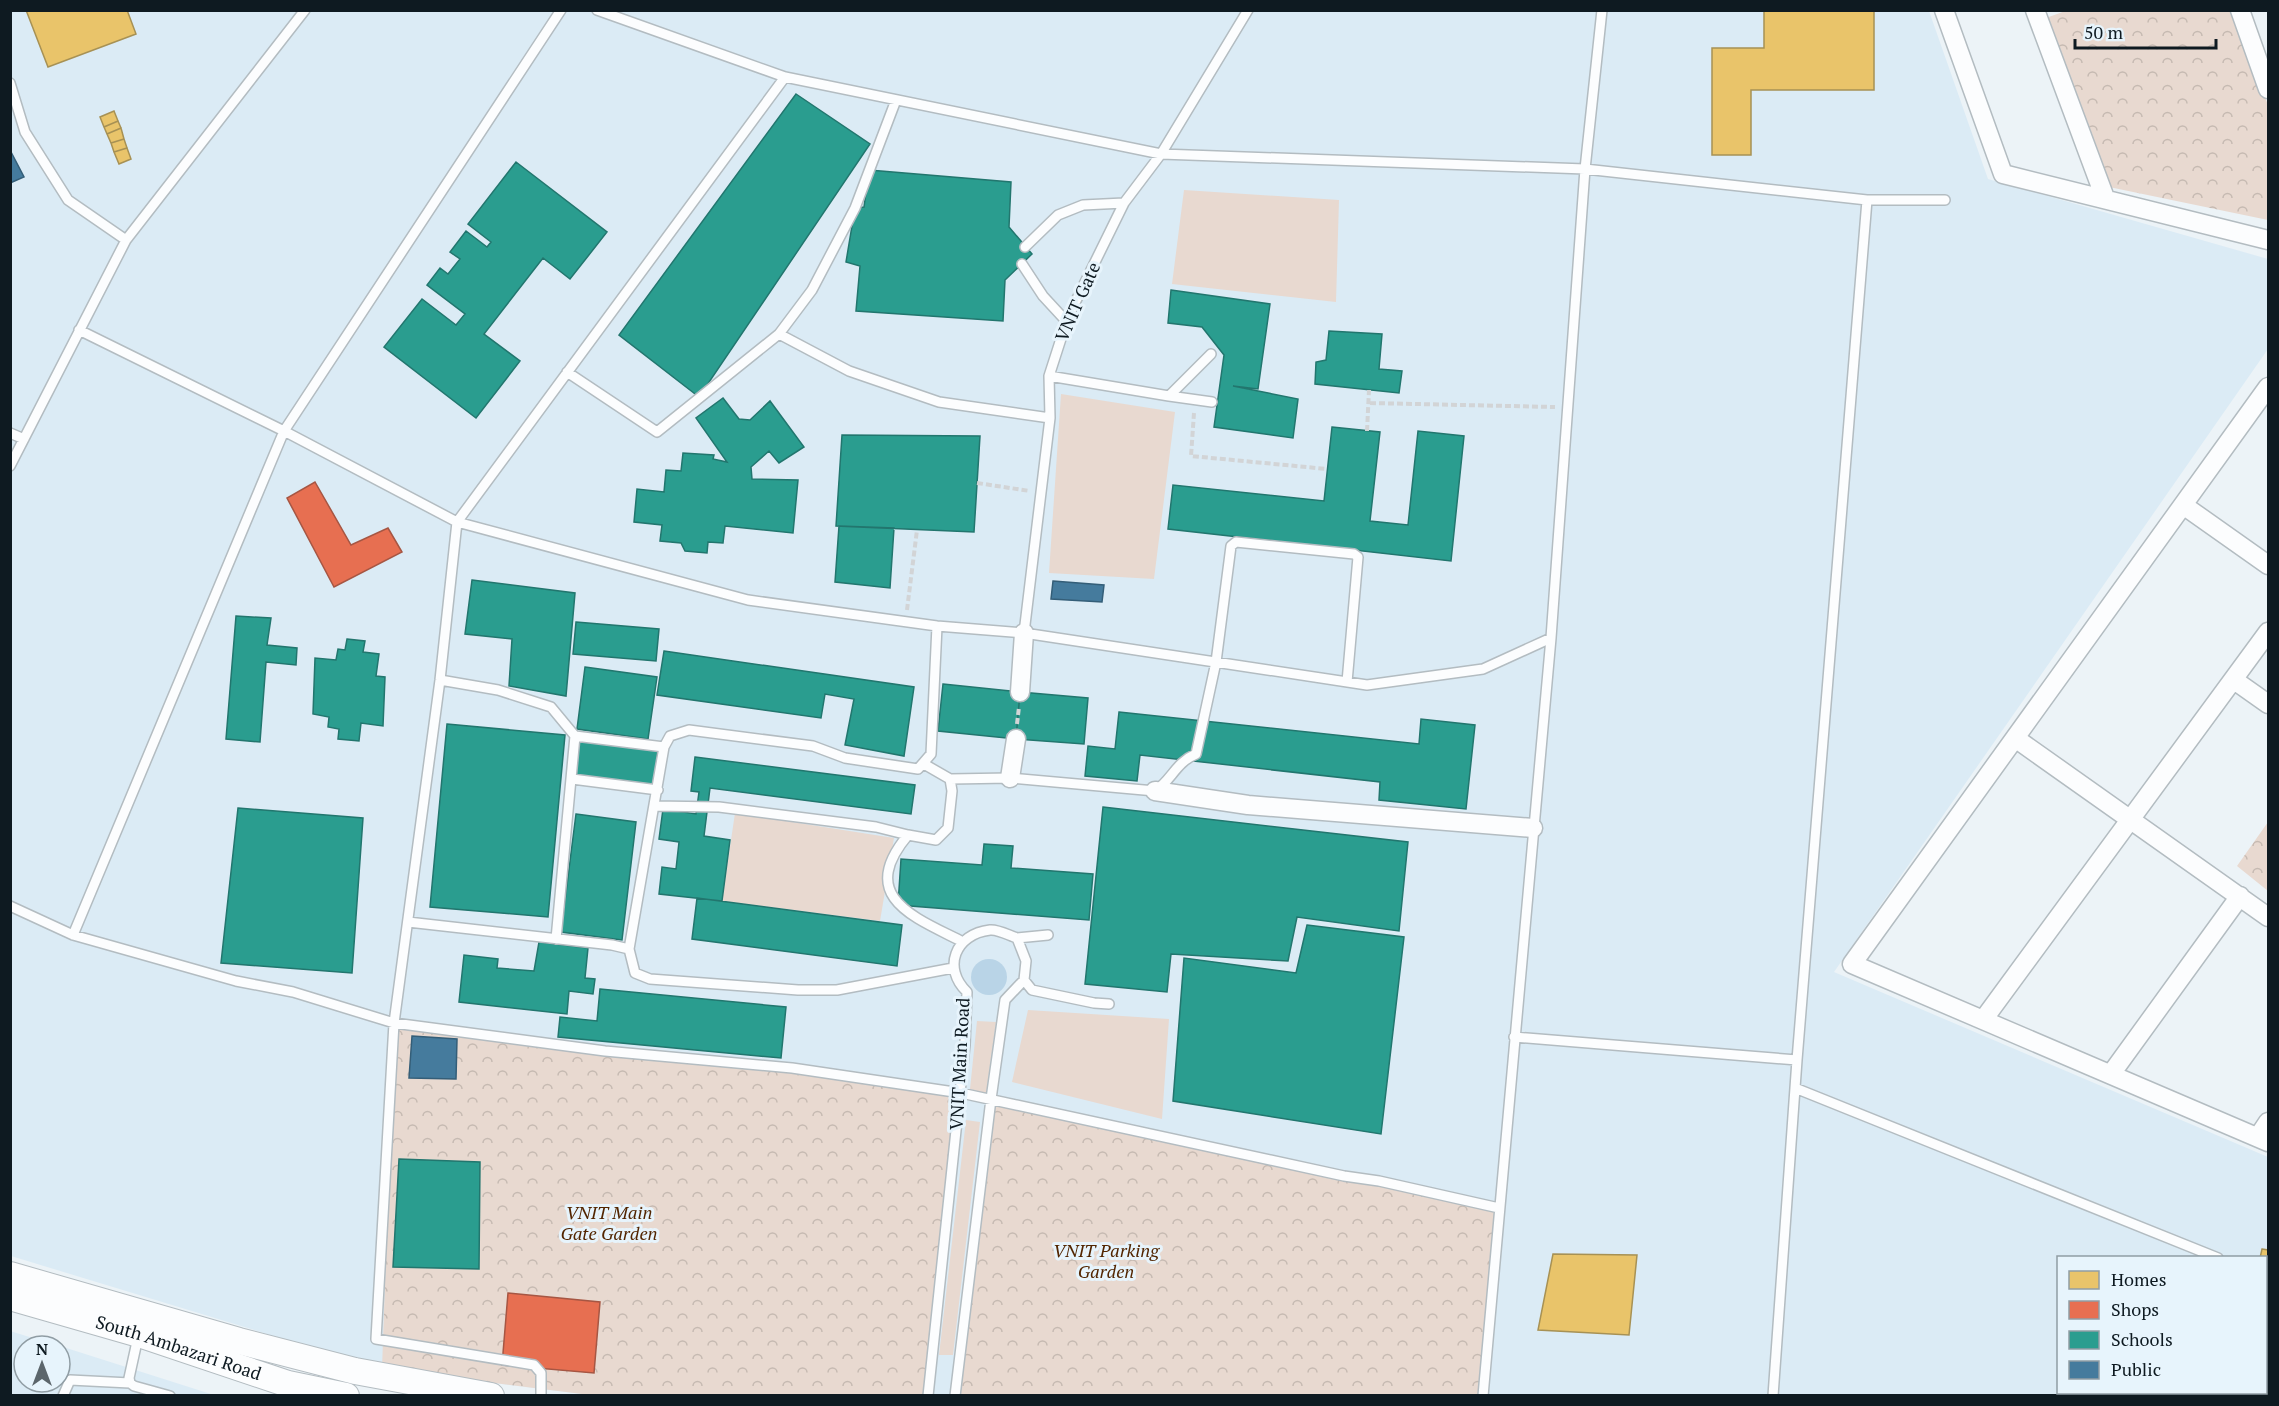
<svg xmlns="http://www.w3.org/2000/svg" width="2279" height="1406" viewBox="0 0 2279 1406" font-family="'PT Serif',serif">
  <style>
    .built { fill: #dbebf5; fill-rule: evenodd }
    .green { fill: #e8d9d0 }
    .forest { fill: url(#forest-crowns) }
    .water { fill: #b9d4e7 }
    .homes { fill: #e9c46a; stroke: #a79154; stroke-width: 1.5 }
    .shops { fill: #e76f51; stroke: #a65643; stroke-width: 1.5 }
    .schools { fill: #2a9d8f; stroke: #22766e; stroke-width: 1.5 }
    .public { fill: #457b9d; stroke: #345e78; stroke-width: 1.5 }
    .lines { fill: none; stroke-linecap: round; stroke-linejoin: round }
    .service-casing { stroke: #b3bcc1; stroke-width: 12 }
    .minor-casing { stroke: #b3bcc1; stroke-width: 21 }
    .secondary-casing { stroke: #b3bcc1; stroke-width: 28 }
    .path { stroke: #d2d4d6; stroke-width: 4; stroke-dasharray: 6 3; stroke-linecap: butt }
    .service { stroke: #fcfdfe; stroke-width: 9 }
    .minor { stroke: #fcfdfe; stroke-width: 18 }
    .secondary { stroke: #fcfdfe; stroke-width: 26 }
    .labels { text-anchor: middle; stroke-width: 6; stroke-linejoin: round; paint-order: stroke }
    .street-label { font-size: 18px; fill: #0e1a21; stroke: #e7f4fc }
    .park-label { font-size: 18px; font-style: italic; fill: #522500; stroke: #e7f4fc }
  </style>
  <defs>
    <pattern id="forest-crowns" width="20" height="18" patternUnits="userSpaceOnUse" patternTransform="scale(1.5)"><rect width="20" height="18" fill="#e8d9d0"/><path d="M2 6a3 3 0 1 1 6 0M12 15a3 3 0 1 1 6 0" fill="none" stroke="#c6bab2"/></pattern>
  </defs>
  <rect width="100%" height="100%" fill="#ecf3f7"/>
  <path class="built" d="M10,11h1919l59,168 280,80v90l-434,623 434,185v238l-1670,1 -216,-27 -371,-113zM2058,1258h208v134h-208z
    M10,1331l49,15h-35v36h36v-36l154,49h-203z"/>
  <path class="green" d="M1184,190l155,10 -3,102 -164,-18z
    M1061,394l114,18 -21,167 -105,-6z
    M735,813l159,25 -14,83 -158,-20z
    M1028,1010l141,9 -7,100 -150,-37z
    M977,1021l19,1 -10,72 -16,-5z
    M966,1120l14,2 -27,233h-14z"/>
  <path class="forest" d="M2068,10l164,1 36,94v115l-159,-33 -63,-169z
    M2268,822v69l-31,-25z
    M394,1023l310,36 257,34 -33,302 -330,1 -216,-27z
    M991,1099l508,109 -17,187 -527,1z"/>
  <path class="water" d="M971 977a18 18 0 1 1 36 0a18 18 0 1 1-36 0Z"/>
  <path class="homes" d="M26,10h101l9,24 -88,33z
    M1764,10h110v80h-123v65h-39v-107h52z
    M114,111l4,10 -14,6 -4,-10z
    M118,121l3,7 -14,6 -3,-7z
    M121,128l3,11 -13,4 -4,-9z
    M124,139l3,9 -13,4 -3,-9z
    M127,148l4,11 -12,5 -5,-12z
    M2262,1249l6,1v49l-2,-1v-40h-6z
    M1553,1254l84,1 -8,80 -91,-5z"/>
  <path class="shops" d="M315,482l36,63 37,-17 14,24 -68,35 -47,-89z
    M508,1293l92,9 -6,71 -92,-8z"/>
  <path class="schools" d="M796,94l74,50 -171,253 -80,-62z
    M516,162l91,70 -37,47 -27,-21 -59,76 36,27 -44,57 -92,-71 38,-48 34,26 9,-11 -38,-29 13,-17 8,6 12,-15 -10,-7 16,-21 21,16 4,-5 -23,-18z
    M869,170l142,12 -2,45 23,27 -27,26 -2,41 -147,-10 4,-45 -14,-4 9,-54 9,-1z
    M1171,290l99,14 -12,85 -25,-3 65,13 -5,39 -79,-11 10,-72 -22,-28 -34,-4z
    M1329,331l53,3 -3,35 23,2 -3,22 -84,-9 1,-22 10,-2z
    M723,398l16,21 11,1 20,-19 34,46 -25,16 -10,-12 -18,16 1,12 46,1 -5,53 -68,-7 -2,17 -15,-1 -1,11 -22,-2 -4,-8 -21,-2 2,-16 -28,-3 3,-33 27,3 2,-22 15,1 2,-18 31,2 -1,4 14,3 -31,-44z
    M1332,427l48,5 -10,89 38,4 10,-94 46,5 -13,125 -283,-32 5,-44 151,16z
    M842,435l138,1 -6,96 -138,-6z
    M839,526l55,2 -4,60 -55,-6z
    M472,580l103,13 -9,103 -57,-10 3,-47 -47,-5z
    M236,616l35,2 -4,27 30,3 -1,17 -30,-3 -6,80 -34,-3z
    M576,622l83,7 -3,32 -83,-7z
    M347,639l18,2 -2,11 16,2 -3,22 9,1 -2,49 -22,-3 -2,18 -21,-2 1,-10 -11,-2 1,-10 -16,-3 2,-56 21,2 2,-11 7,1z
    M664,651l250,36 -10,69 -59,-11 9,-46 -29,-5 -4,24 -164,-23z
    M585,667l72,10 -9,62 -71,-10z
    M943,684l77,8 -4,47 -78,-8z
    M1020,692l68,6 -4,46 -68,-5z
    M1119,712l300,32 2,-25 54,6 -9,84 -87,-9 1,-18 -240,-27 -3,26 -52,-5 3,-30 27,3z
    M447,724l118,11 -17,182 -118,-10z
    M577,740l81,9 -4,37 -81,-10z
    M695,757l220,28 -4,29 -201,-26 -6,48 26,4 -8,61 -63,-7 3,-27 14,2 3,-27 -20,-3 4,-30 33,5 3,-22 -8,-1z
    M1103,807l305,35 -9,89 -102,-14 -9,44 -117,-7 -4,38 -82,-8z
    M238,808l125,10 -11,155 -131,-10z
    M576,814l60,8 -14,118 -61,-8z
    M984,844l29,2 -2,22 82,6 -4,46 -191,-15 3,-46 81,6z
    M697,898l205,27 -5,41 -205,-27z
    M1307,925l97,12 -23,197 -208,-33 11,-143 112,15z
    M539,942l49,6 -3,30 10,1 -2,15 -24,-3 -2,23 -108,-12 5,-47 34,4 -1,9 37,3z
    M600,989l186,18 -5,51 -223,-21 2,-20 37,4z
    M399,1159l81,3 -1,107 -86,-2z"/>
  <path class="public" d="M10,150l14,27 -14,6z
    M1053,581l51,4 -2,17 -51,-3z
    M412,1036l45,3 -1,40 -47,-1z"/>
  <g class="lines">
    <defs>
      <path id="service" d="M597,10l188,67 376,77 424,15 282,31h78
        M10,83l15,49 43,68 58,40
        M1025,247l33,-32 25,-10 41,-2
        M1022,264l21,32 24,26
        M79,330l205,101 173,91 291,78 189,26 87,7 343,52 116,-16 68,-31
        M779,334l70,37 90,31 111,16
        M567,372l90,60 122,-98 33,-44 43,-82 41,-108
        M1049,376l120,20 42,-42
        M1169,396l43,6
        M10,433l14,6
        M10,466l116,-226 179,-230
        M1024,633l26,-215 -1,-42 19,-59 56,-114 37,-49 87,-144
        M440,680l58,10 53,17 24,29 -19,203
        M575,736l89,11
        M924,764l26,15 2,12 -4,37 -12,12 -28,-5c-52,62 6,82 55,107
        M572,779l86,11
        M950,779l60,-1 145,13c17,-11 20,-28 41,-37l20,-92 15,-116 5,-4 118,12 4,3 -11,125
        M654,806l65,1 157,20 32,8
        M10,906l63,29 163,46 57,11 101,31 211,28 187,17 169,25 383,83 35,5 120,27
        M408,922l204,23 17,4 6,24 15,6 148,11h39l116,-22
        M73,935l211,-504 277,-421
        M1017,938l31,-3
        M629,949l35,-202 6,-11 19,-6 124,16 32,12 73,11 13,-15 6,-128
        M1024,980l8,10 62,13 15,1
        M1514,1037l283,23
        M1795,1088l423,170
        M138,1337l-9,41 1,5 4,3 36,10
        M63,1396l7,-16 60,3
        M541,1396v-23l-7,-8 -158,-26 18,-316 46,-343 17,-158 328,-445
        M928,1396l37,-351 2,-53c-25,-24 -12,-58 23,-62 8,-1 20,6 27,8l9,23 -2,19 -19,20 -14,99 -36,297
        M1483,1396l68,-758 34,-469 17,-159
        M1773,1396l24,-336 70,-860"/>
      <path id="minor" d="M1944,10l59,164 265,66
        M2035,10l70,188
        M2240,10l28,79
        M2268,387l-416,577 416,178
        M2183,505l85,60
        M2234,680l34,24
        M1020,692l4,-59
        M2015,738l253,179
        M1010,778l6,-39
        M1155,791l93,14 285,23
        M1983,1020l285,-388
        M2111,1074l129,-178
        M2258,1137l10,-15"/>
      <g id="secondary">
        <path d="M10,1275l229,66 116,30 136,25"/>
        <path id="s1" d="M10,1297l129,37 149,50 58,12"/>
      </g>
    </defs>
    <use href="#service" class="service-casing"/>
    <use href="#minor" class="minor-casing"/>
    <use href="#secondary" class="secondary-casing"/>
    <path class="path" d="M1370,403l185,4
      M1194,413l-3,43 136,13
      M1367,431l2,-41
      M977,483l53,8
      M907,610l10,-80
      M1017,724l2,-17"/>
    <use href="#service" class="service"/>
    <use href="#minor" class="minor"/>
    <use href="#secondary" class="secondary"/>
  </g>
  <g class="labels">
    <g class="street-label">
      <text transform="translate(1078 302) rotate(-66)" y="6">VNIT Gate</text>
      <text transform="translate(960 1064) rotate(-87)" y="6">VNIT Main Road</text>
      <text dy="6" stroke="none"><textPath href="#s1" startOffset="176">South Ambazari Road</textPath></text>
    </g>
    <g class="park-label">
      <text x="609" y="1219">VNIT Main<tspan x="609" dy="21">Gate Garden</tspan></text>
      <text x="1106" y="1257">VNIT Parking<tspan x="1106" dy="21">Garden</tspan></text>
    </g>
  </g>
  <rect width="2279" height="1406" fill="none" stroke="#0e1a21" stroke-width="24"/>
  <rect x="2057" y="1256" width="210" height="138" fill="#e7f4fc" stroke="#909da4" stroke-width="1.5"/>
  <rect x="2069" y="1271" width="30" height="18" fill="#e9c46a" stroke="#909da4" stroke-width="1.5"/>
  <text x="2111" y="1286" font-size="18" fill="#0e1a21">Homes</text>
  <rect x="2069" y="1301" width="30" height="18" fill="#e76f51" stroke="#909da4" stroke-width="1.5"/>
  <text x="2111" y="1316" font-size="18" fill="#0e1a21">Shops</text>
  <rect x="2069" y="1331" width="30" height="18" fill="#2a9d8f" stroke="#909da4" stroke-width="1.5"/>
  <text x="2111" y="1346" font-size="18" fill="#0e1a21">Schools</text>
  <rect x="2069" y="1361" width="30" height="18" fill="#457b9d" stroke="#909da4" stroke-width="1.5"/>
  <text x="2111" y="1376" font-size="18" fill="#0e1a21">Public</text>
  <g transform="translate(42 1364)"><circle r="28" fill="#e7f4fc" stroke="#909da4" stroke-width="1.5"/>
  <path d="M0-4.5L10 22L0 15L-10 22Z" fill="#5c666c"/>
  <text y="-9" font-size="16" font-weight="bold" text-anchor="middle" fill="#0e1a21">N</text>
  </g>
  <path d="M2075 39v9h141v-9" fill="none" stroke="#0e1a21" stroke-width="3"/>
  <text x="2084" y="39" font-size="18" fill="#0e1a21" stroke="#e7f4fc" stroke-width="4.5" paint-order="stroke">50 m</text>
</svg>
